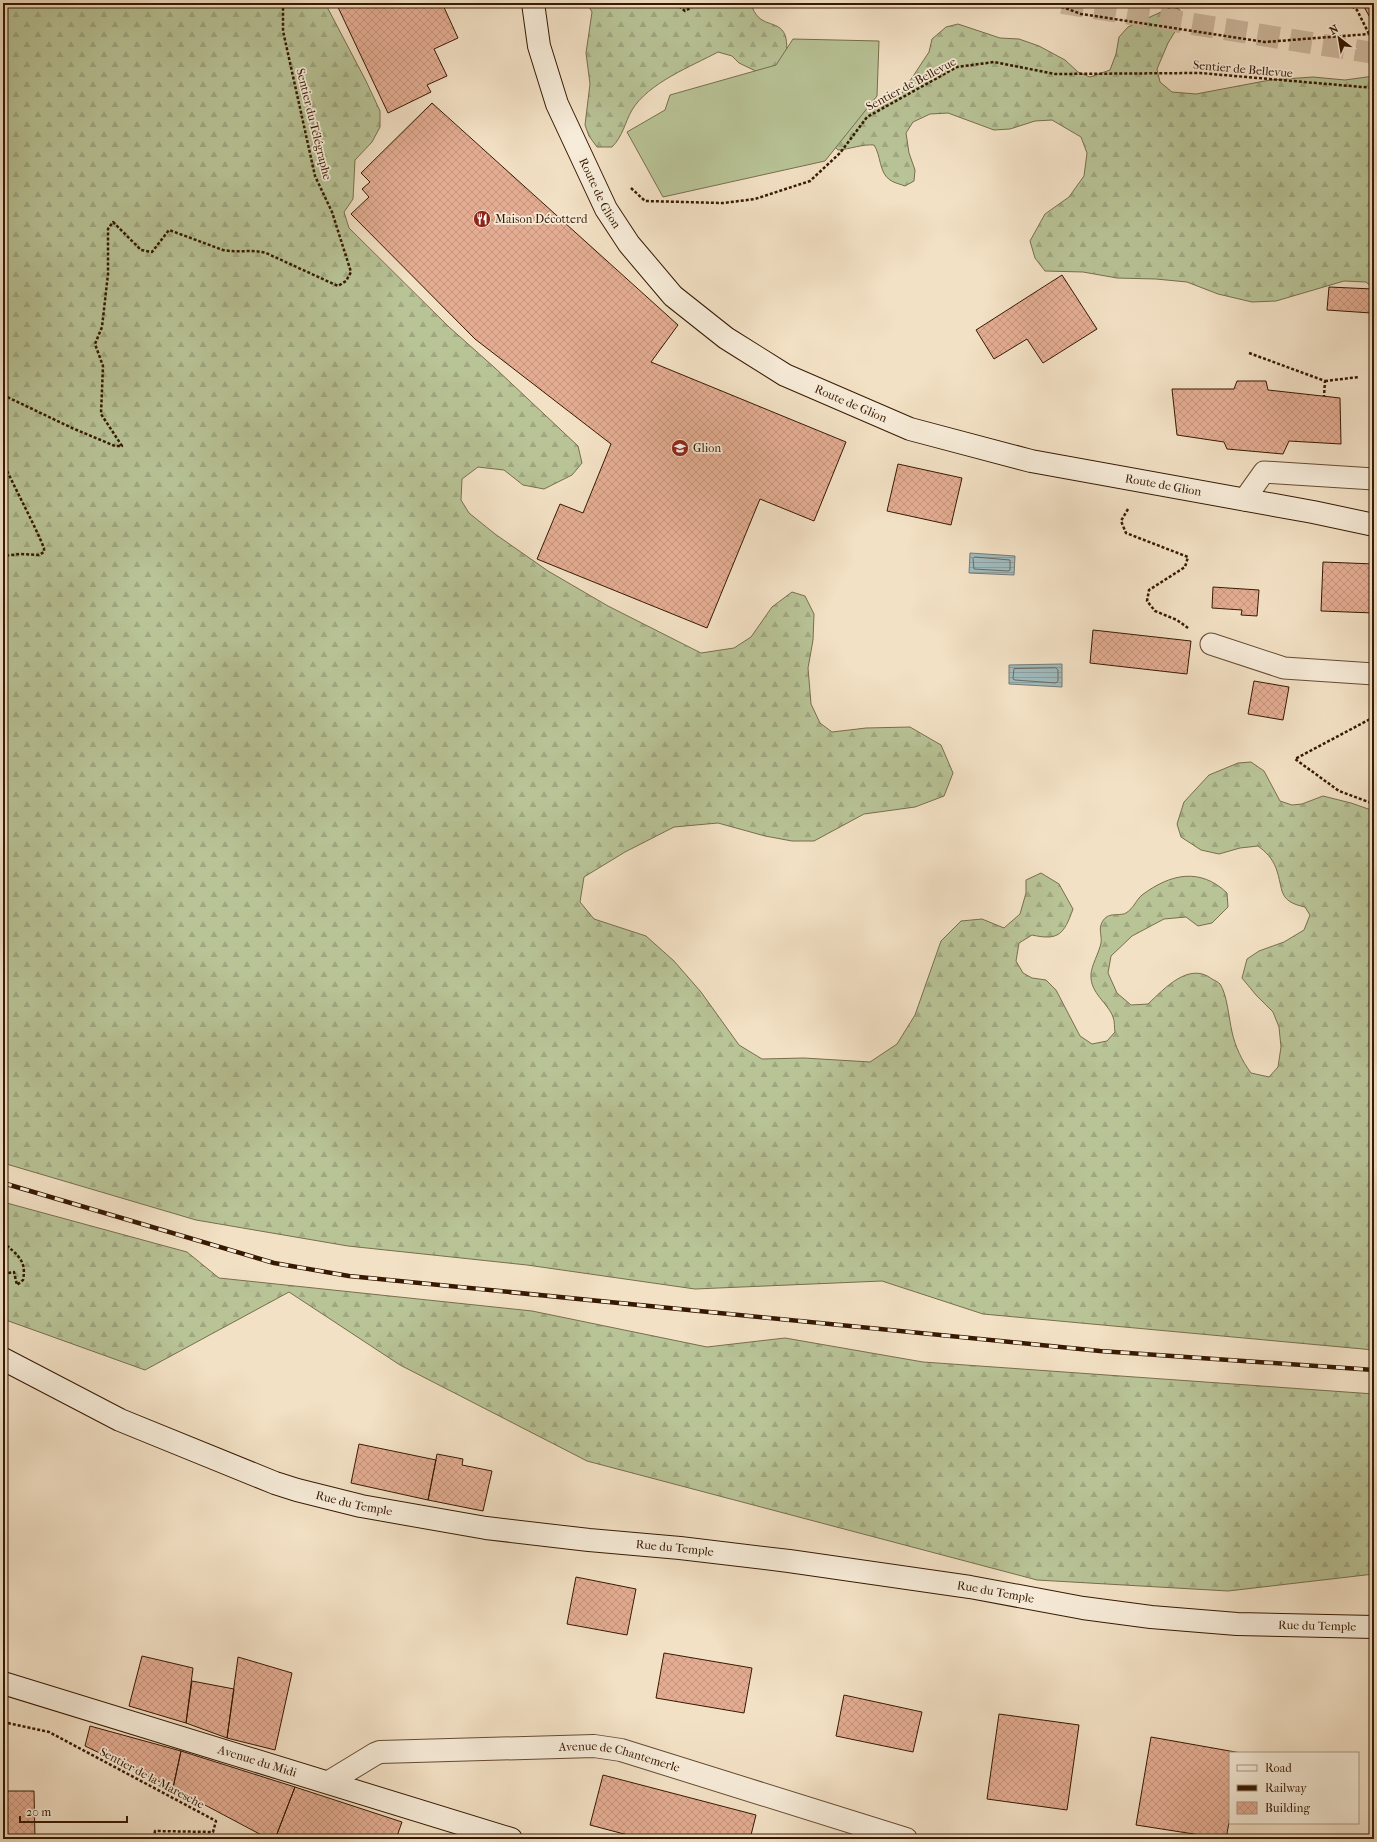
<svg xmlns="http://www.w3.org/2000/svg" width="1377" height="1842" viewBox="0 0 1377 1842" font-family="'IM FELL French Canon',serif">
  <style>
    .forest { fill: url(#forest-firs); stroke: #786e4c }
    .garden { fill: #b8c396; stroke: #786e4c }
    .water { fill: url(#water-rules); stroke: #767a73 }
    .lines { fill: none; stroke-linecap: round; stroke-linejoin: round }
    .shore { stroke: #6c6a60; stroke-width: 1 }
    .building { fill: url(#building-cross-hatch); stroke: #371902 }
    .highway-tunnel { stroke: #cdb99e; stroke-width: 22; stroke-dasharray: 22 11; stroke-linecap: butt }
    .lane-casing { stroke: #664b33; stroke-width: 23 }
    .street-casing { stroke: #664b33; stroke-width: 24 }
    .secondary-casing { stroke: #371902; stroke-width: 24 }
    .path { stroke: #371902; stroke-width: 2.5; stroke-dasharray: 3 2; stroke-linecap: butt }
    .lane { stroke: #f7ecd9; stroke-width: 21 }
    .street { stroke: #f7ecd9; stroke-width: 22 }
    .secondary { stroke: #f7ecd9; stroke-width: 22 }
    .rail-casing { stroke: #371902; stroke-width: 4.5 }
    .rail { stroke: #f7ecd9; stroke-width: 3; stroke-dasharray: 9; stroke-linecap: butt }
    .labels { text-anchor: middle; stroke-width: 3.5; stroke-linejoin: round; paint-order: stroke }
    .street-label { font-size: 12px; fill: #371902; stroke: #f7ecd9 }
    .poi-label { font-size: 12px; fill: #371902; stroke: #f7ecd9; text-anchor: start }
  </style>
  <defs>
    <pattern id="forest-firs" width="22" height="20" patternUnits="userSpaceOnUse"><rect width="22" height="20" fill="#b8c396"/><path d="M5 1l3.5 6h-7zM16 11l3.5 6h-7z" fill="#9fa780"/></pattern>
    <pattern id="water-rules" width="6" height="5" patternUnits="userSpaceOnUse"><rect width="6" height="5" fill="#a0bbbe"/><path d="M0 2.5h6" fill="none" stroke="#8aa0a2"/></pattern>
    <pattern id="building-cross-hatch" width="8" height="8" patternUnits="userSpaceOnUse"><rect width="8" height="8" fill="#e4ad93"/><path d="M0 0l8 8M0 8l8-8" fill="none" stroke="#c4947d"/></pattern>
  </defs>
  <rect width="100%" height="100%" fill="#f3e1c5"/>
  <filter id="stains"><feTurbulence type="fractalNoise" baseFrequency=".005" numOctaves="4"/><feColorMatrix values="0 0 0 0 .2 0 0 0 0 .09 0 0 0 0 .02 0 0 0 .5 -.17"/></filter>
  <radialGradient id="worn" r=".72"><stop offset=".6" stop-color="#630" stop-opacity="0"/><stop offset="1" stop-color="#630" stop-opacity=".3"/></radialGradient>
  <path class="forest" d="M3,3h322l41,78 14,30v16l-8,15 -17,18 -2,39 -9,13 5,16 100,99 46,41 83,78 4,17 -10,12 -28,14 -21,-4 -19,-15 -26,-3 -16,12 -1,21 8,13 26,21 53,37 60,35 93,47 33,-5 17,-11 21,-30 20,-15 13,4 9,18 -1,26 -5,28 3,36 9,19 12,9 34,-4 44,-1 31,18 12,28 -9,23 -29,11 -51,7 -50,27h-22l-27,-5 -47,-13 -44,4 -49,25 -41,25 -4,25 14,17 52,17 28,25 27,31 38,53 23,14 42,-1 66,4 27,-18 18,-29 26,-74 20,-20 21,-2 22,9 16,-14 6,-21v-13l15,-7 18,11 14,25c-9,25 -14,32 -41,26l-13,8 -3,18 7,12 9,5 14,2 10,10 24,46 12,8 15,-3 8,-9c-1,-4 0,-11 -2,-15 -5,-14 -23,-24 -22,-42 0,-9 8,-22 10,-32 1,-6 -2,-13 0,-18 5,-15 18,-8 25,-12 8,-5 10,-13 16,-18 28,-21 58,-28 85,-2l1,14 -16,16 -14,3 -12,-9 -22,2 -32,17 -21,20 -3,17 9,20 14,12 17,-1c16,-15 41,-43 64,-25 2,1 6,3 8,5 7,10 9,35 12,48 3,14 10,29 19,41l18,4 9,-10 3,-20 -2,-20 -6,-15 -17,-17 -14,-17 5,-19 12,-8 25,-9 20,-12 6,-15 -5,-8c-28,-6 -21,-17 -29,-39 -4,-10 -10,-16 -18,-22l-18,2 -21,6 -18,-4 -20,-13 -4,-13 7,-22 25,-27 29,-12 13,-1 13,9 16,30 12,4 10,-1 21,-8 28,7 23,8v539l-391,-36 -101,-33 -187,8 -168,-24 -179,-19 -152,-26 -193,-57z
    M587,3h164c7,27 27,15 34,32 3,8 1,20 2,28l-23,12 -25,-12 -7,-7 -14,-4c-26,14 -70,31 -86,58 -7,12 -9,26 -20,37h-15l-8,-11 -4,-11 5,-41 -4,-31 6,-41z
    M1172,7l7,2 3,5 -3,11 -11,18 -11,26 3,13 12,10 24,2 74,-14 43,-3 32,3 29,-4v213l-8,-7 -22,-1 -68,20 -24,1 -34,-8 -31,-12 -31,-3 -39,-1 -34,-6 -38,-1 -10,-13 -5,-17 15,-27 24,-17 15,-21 3,-23 -6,-16 -29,-17 -17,1 -25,8 -16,1 -46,-17 -18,1 -17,8 -7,11 3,20 6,17 -1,11 -9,5c-5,-2 -11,-3 -15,-6 -11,-7 -9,-25 -16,-35 -12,-1 -23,4 -36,5l-6,-6 23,-31 24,-8 23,-12 27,-41 3,-13 14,-12 12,-3 42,14 19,1 20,7 26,14 13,12 12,5 20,-7 6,-16 3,-17 9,-10z
    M3,1202l184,50 32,26 313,33 175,36 78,-9 138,24 451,32v180l-146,17 -191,-11 -450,-119 -187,-96 -111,-73 -144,78 -142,-51z"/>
  <path class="garden" d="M793,39l86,2 -2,55 -52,65 -162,36 -36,-65 38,-22 5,-15 106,-30z"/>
  <path class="water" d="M970,553l45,3 -1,19 -45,-2z
    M1062,664v23l-53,-3v-19z"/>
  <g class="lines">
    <path class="shore" d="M975,557l35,3v10l-2,1 -34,-2 -1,-10z
      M1056,668l2,2v11l-2,2 -41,-3 -2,-1 1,-10z"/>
  </g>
  <path class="building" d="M336,3h106l16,35 -24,11 13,27 -20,9 4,7 -43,21z
    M1362,3h12v22z
    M432,103l246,222 -27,37 195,80 -32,79 -54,-22 -53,129 -170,-69 23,-55 23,9 28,-69 -136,-105 -124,-125 18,-17 -7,-8 8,-7 -9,-9z
    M1062,275l35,54 -54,34 -16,-24 -33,20 -18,-29z
    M1329,287l44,2 -2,24 -44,-3z
    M1237,381h29l2,9 72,8 1,46 -52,-3 -6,13 -56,-5 -3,-7 -47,-7 -5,-46h62z
    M898,464l64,14 -11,47 -64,-14z
    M1323,562l51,2v49l-53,-2z
    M1213,587l46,3 -2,26 -16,-1 1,-5 -30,-2z
    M1093,630l98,11 -4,33 -97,-11z
    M1254,681l35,6 -6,33 -35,-6z
    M359,1444l77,16 -8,40 -77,-17z
    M437,1454l26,5 -1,6 30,6 -9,40 -55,-11z
    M576,1577l60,12 -9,46 -60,-11z
    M664,1653l88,15 -8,45 -88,-15z
    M142,1656l51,12 -7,55 -57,-17z
    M238,1657l54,16 -17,77 -48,-12z
    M192,1681l42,8 -7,49 -41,-15z
    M844,1695l78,17 -9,40 -77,-16z
    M999,1714l80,11 -12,85 -80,-11z
    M90,1726l91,25 -8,37 -88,-42z
    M1151,1737l90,16h-11v64l-4,22 -90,-14z
    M181,1751l114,36 -20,52h-6l-96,-51z
    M603,1775l153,40 -6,24h-107l-53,-14z
    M295,1787l107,35 -6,17h-121z
    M3,1791h31l1,48h-32z"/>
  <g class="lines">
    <path class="highway-tunnel" d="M1062,3l312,50"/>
    <defs>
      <path id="lane" d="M1244,500l20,-28 110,7
        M1211,644l73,24 90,6"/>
      <g id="street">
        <path id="s1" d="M329,1782l46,-28 5,-2 214,-6 27,4 285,89"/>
      </g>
      <g id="secondary">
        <path id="s2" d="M533,3l6,43 18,58 49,105 23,35 44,52 53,42 59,37 125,54 121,32 282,51 61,13"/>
        <path id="s3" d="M3,1359l117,61 155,63 22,7 64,16 125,22 103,12 91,8 109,13 181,26 113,21 68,9 86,7 137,3"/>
        <path id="s4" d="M3,1683l508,156"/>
      </g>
    </defs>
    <use href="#lane" class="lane-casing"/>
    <use href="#street" class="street-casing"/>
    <use href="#secondary" class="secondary-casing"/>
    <path class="path" d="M675,3l10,8 14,-8
      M1052,3l29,11 184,28 104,-8
      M1348,3l9,7 12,24 5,1
      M631,188l14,13 78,2 32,-4 55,-18 30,-28 27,-36 90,-50 37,-5 61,12 145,-1 174,15
      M1249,353l76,28 -1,15
      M1325,381l34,-4
      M3,395l69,33 43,18h7l-21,-32 2,-48 -8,-22 7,-17 6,-53v-45l5,-7 28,28 11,2 17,-22 54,20c15,3 29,-1 43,3l72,33 8,-5 5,-9 -19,-60 -17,-36 -32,-145v-28
      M3,462c13,29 29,57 41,86v4l-5,3 -19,-1 -17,2
      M1128,509l-7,12 5,12 62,24 -3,10 -36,23 -2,11 8,10 22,9 11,8
      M1374,717l-79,42 44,32 35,13
      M3,1242c14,13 24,18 20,38l-6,5 -3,-13 -11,2
      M3,1722l46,10 167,89 -3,11 -58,-1 -1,7 6,1"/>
    <use href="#lane" class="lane"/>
    <use href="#street" class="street"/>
    <use href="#secondary" class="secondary"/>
    <defs>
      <path id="rail" d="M3,1183l271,80 75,13 751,75 274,19"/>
    </defs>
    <use href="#rail" class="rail-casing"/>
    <use href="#rail" class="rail"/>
  </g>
  <defs>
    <symbol id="restaurant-disc" viewBox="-11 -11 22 22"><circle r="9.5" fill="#8f2418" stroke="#f7ecd9"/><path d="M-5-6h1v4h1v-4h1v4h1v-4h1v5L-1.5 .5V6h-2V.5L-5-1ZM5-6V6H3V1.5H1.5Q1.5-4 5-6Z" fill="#fff"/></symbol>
    <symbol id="school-disc" viewBox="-11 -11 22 22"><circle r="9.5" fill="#8f2418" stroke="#f7ecd9"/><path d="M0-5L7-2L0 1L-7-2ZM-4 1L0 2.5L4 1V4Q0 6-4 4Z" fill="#fff"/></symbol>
  </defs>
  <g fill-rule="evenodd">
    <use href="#restaurant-disc" x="472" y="209" width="20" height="20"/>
    <use href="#school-disc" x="670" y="438" width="20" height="20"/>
  </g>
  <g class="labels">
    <g class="street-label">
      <text transform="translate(1243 69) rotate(5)" y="4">Sentier de Bellevue</text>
      <text transform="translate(911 84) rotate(-28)" y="4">Sentier de Bellevue</text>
      <text transform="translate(314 124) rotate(76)" y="4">Sentier du Télégraphe</text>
      <text dy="4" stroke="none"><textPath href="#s2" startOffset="203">Route de Glion</textPath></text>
      <text dy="4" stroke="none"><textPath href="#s2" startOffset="539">Route de Glion</textPath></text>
      <text dy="4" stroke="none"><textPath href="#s2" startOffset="863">Route de Glion</textPath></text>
      <text dy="4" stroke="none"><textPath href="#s3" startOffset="381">Rue du Temple</textPath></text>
      <text dy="4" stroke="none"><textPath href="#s3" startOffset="705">Rue du Temple</textPath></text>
      <text dy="4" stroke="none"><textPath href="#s3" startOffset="1029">Rue du Temple</textPath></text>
      <text dy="4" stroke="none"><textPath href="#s3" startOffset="1353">Rue du Temple</textPath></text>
      <text dy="4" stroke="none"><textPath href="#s1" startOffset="300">Avenue de Chantemerle</textPath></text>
      <text dy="4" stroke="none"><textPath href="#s4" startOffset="266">Avenue du Midi</textPath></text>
      <text transform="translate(152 1778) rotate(28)" y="4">Sentier de la Maresche</text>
    </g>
    <g class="poi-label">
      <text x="495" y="223">Maison Décotterd</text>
      <text x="693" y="452">Glion</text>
    </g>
  </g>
  <rect width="1377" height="1842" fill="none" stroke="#f3e1c5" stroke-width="16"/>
  <rect x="4" y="4" width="1369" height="1834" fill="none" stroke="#371902" stroke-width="2"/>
  <rect x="8" y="8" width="1361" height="1826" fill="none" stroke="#371902"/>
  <rect x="1229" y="1752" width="130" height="72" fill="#f7ecd9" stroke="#aa9883"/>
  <rect x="1237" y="1765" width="20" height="6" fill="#f7ecd9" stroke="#aa9883"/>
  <text x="1265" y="1772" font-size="12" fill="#371902">Road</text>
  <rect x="1237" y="1785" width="20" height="6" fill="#371902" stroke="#aa9883"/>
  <text x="1265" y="1792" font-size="12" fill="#371902">Railway</text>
  <rect x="1237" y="1802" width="20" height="12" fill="url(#building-cross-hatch)" stroke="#aa9883"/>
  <text x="1265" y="1812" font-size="12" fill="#371902">Building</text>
  <g transform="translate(1339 38) rotate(329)" stroke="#f7ecd9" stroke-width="3" paint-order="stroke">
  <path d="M0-3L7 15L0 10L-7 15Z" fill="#371902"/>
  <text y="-6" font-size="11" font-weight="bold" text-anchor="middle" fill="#371902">N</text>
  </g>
  <path d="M20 1816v6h107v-6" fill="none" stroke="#371902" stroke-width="2"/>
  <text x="26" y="1816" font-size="12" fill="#371902" stroke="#f7ecd9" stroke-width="3" paint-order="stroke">20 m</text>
  <rect width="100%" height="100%" filter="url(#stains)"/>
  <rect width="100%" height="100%" fill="url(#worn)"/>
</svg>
